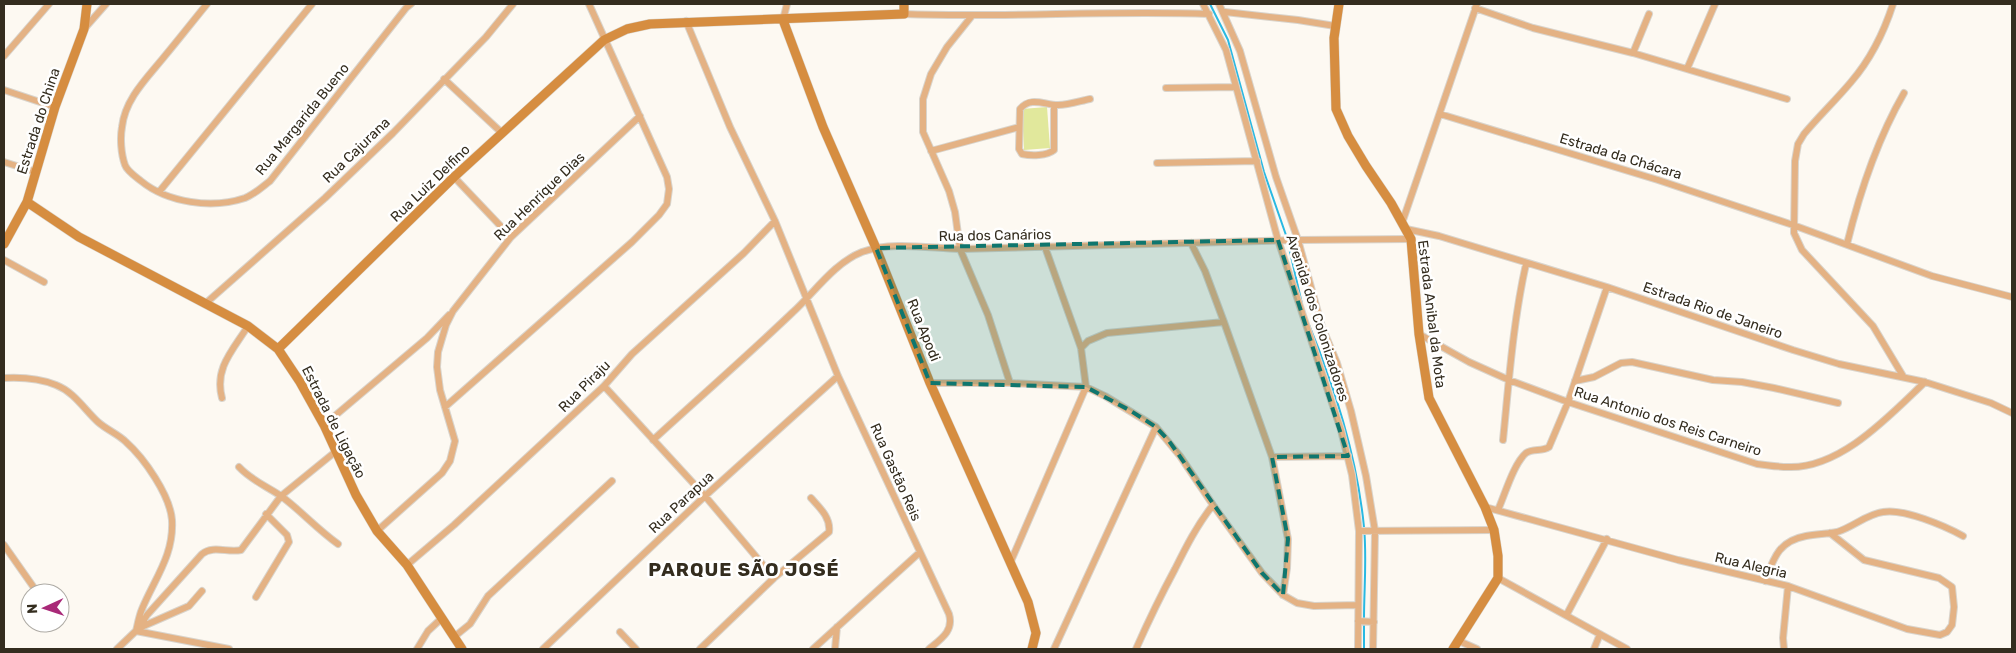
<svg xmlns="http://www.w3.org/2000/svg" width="2016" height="653" viewBox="0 0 2016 653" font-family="Rubik,sans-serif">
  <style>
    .green { fill: #e1e89c }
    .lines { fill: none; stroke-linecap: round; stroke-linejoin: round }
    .stream { stroke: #29b9e3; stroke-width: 2 }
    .street-casing { stroke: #d9d4cc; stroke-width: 8 }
    .secondary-casing { stroke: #d9d4cc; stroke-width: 10 }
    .street { stroke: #e4b284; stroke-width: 6 }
    .secondary { stroke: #d68d40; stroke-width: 9 }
    .marked { fill: #0f766e; fill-opacity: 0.2; stroke: #0f766e; stroke-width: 4; stroke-dasharray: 10 6; stroke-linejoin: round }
    .labels { text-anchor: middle; stroke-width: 5; stroke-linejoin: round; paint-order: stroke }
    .street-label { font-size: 14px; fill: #342d1f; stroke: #fff }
    .district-label { font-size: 19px; font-weight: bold; letter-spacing: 1px; fill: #342d1f; stroke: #fff }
  </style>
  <rect width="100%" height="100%" fill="#fdf9f2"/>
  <path class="green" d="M1047,107l3,41 -26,2 -2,-41z"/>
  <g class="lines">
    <path class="stream" d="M1210,4l18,36 36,132 23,66
      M1288,243l14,61
      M1309,325c27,65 48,132 55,202 3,31 0,62 0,92
      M1364,624v25"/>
    <defs>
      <path id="street" d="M207,4c-14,17 -28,35 -43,53 -17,21 -39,42 -42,70 -2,11 -1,27 3,38 2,6 11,12 16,16 27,22 71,28 104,17 10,-4 17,-11 25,-17l136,-173 5,-4
        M1203,4l23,46 52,190 63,190 11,45 7,56 -1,118
        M1219,4l21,47 36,126 22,63 24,87 15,36 14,48 15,65 9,55 -2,118
        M1893,4c-9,28 -23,56 -42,78 -15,18 -32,34 -47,52l-6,10 -3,17 -1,72 8,17 71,76 30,50
        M1475,8l58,20 100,25 154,46
        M1225,12l73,8 37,6
        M904,14c102,4 203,-4 305,0
        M971,17l-24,30 -16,27 -8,25v33l26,59 6,21 5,37 28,66 22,68
        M783,20l4,-16
        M686,21l44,106 45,94 63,155 111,238c5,17 -8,25 -20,35
        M84,29l22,-25
        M1633,53l16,-39
        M4,56l45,-52
        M1687,69l28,-65
        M444,79l58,54
        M1166,88l70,-1
        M4,90l51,17
        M1054,105v45c-7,6 -23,6 -32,4l-3,-5 1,-40c11,-13 24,-4 38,-4 11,0 22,-4 32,-6
        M1440,114l218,66 135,45 139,51 80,21
        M931,151l88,-24
        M4,162l32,10
        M1157,163l100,-2
        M454,177l57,60
        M159,192l153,-188
        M1402,223l75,-219
        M1406,229l33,7 168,51 186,63 46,14 86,18 66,21 21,10
        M1191,243l14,28 19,51 48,135 16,82 -1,29 -4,27
        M1847,244c13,-53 30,-104 57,-151
        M4,260l40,22
        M206,303l119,-105 68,-65 93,-96 27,-33
        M1419,334l50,28 40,18 59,22 189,62c10,1 21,3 31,3 53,2 102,-52 137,-85
        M1081,348l7,-7 19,-8 117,-11
        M4,378c18,-1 35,0 52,7 18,7 28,24 42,37 9,8 20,12 28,20 18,16 44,53 46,78 2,35 -17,58 -30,89 -3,7 -4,14 -6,22
        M1575,381l19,-4 27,-14 11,-1 81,18 29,2 32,6 64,15
        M930,383h80l76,4 19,9 51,31 24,29 33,49 49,68 21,22 14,8 17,3 44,-1
        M604,386l101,110 69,82
        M222,398c-8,-30 11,-48 26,-72
        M445,407l187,-165 27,-27 8,-11 2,-15 -2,-12 -78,-173
        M324,425l103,-87 22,-23
        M653,440c47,-43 94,-84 140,-128 21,-19 41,-49 69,-60 30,-11 66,-4 98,-3l338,-9 113,-1
        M1503,440c6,-59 10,-118 23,-176
        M1272,457l76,-1
        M239,467c12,13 27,19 42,29 19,14 36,33 57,48
        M1485,507l193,53 110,26 119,43 33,6 7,-3 5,-7 2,-18 -2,-20 -13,-9 -75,-18 -34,-27
        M1498,510c7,-16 16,-47 28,-57 7,-5 16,-1 23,-6l19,-45 39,-115
        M377,531l65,-58 8,-12 5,-20 -15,-51 -3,-23 1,-15 8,-27 7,-14 58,-74 129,-121
        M1359,531l135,-1
        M4,545l33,47
        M1011,561l75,-174 -5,-39 -36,-101
        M407,565l47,-40 150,-139 28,-32 112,-101 31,-32
        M1498,578l129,71
        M1765,581c9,-24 14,-40 41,-45 11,-2 21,-2 31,-4 16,-5 30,-18 46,-20 20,-4 62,14 80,24
        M256,597l33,-55 -2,-7 -21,-21
        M1567,614l40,-75
        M1358,621l16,1
        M139,628l8,-13 55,-61c11,-9 26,-1 39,-4l40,-54 54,-44
        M136,631l93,18
        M620,632l16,17
        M454,637l16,-13 18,-28 124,-115
        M1459,641l18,8
        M117,649l22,-21 50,-22 13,-15
        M417,649l11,-18 14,-13
        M543,649l162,-153 133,-120
        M700,649l74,-71 55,-46c2,-14 -9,-24 -18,-34
        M813,649l106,-96
        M835,649l2,-22
        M1054,649l102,-222
        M1136,649c12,-27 25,-54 39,-80 11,-22 22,-44 38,-64
        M1594,649l6,-15
        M1784,649l-1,-11 5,-52"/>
      <path id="secondary" d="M1339,4l-5,34 2,71 12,27 18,30 25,37 20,36 8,95 10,64 56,109 9,23 4,26v22l-45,71
        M783,20l40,107 53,121 54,135 98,219 8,31 -4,16
        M27,202l52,35 169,89 30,23 22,33 24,43 32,70 21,36 30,34 55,84
        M4,244l23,-42 28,-95 29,-78 3,-25
        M278,349l176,-172 150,-137 23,-11 23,-5 254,-10v-10"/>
    </defs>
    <use href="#street" class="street-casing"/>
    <use href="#secondary" class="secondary-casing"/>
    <use href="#street" class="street"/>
    <use href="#secondary" class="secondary"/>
  </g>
  <path class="marked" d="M1278,240l70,216 -76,1 16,82 -5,56 -21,-22 -93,-132 -13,-14 -25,-16 -45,-24 -156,-4 -54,-135z"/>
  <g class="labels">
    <g class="street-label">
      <text transform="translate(302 119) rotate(-51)" y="5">Rua Margarida Bueno</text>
      <text transform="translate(38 121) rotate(-72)" y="5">Estrada do China</text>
      <text transform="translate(356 150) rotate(-44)" y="5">Rua Cajurana</text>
      <text transform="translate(1621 156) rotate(17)" y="5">Estrada da Chácara</text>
      <text transform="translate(430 183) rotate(-44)" y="5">Rua Luiz Delfino</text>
      <text transform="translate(539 196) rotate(-44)" y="5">Rua Henrique Dias</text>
      <text transform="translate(995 235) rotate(-1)" y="5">Rua dos Canários</text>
      <text transform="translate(1713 310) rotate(19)" y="5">Estrada Rio de Janeiro</text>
      <text transform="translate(1432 314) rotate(83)" y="5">Estrada Anibal da Mota</text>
      <text transform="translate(1318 318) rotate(72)" y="5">Avenida dos Colonizadores</text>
      <text transform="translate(924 330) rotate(68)" y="5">Rua Apodi</text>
      <text transform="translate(584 386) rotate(-45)" y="5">Rua Piraju</text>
      <text transform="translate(1668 421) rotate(18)" y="5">Rua Antonio dos Reis Carneiro</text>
      <text transform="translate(334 422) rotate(63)" y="5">Estrada de Ligação</text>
      <text transform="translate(896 472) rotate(66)" y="5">Rua Gastão Reis</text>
      <text transform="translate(681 502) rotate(-43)" y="5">Rua Parapua</text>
      <text transform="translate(1751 565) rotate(13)" y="5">Rua Alegria</text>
    </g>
    <g class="district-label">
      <text x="744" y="576">PARQUE SÃO JOSÉ</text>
    </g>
  </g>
  <rect width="2016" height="653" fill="none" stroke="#342d1f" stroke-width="10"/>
  <g transform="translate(45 608) rotate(267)"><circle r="24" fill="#ffffff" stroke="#aeaba5"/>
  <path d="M0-4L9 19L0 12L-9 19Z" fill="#a92978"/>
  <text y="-8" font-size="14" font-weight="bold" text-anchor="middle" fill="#342d1f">N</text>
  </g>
</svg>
